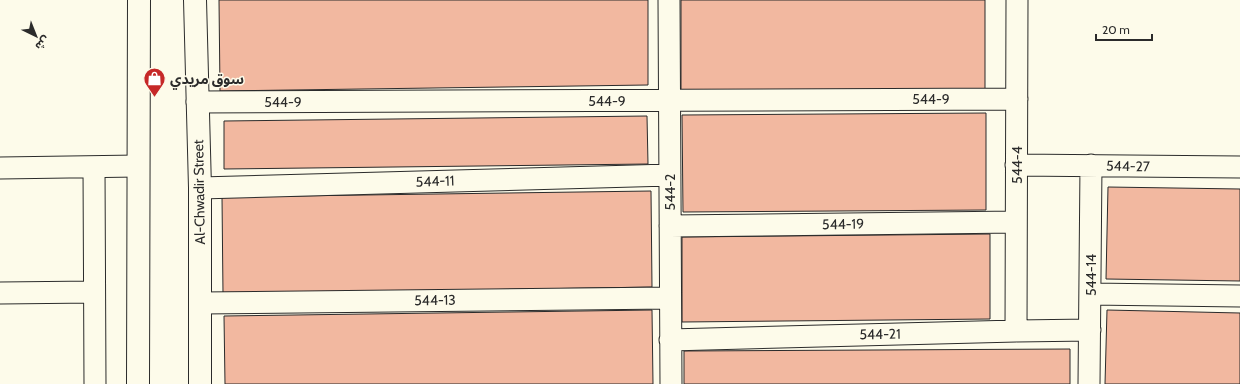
<svg xmlns="http://www.w3.org/2000/svg" width="1240" height="384" viewBox="0 0 1240 384" font-family="Cabin,'Noto Sans Arabic',sans-serif">
  <style>
    .building { fill: #f2b8a0; stroke: #2b2b2b }
    .lines { fill: none; stroke-linecap: round; stroke-linejoin: round }
    .minor-casing { stroke: #2b2b2b; stroke-width: 23 }
    .major-casing { stroke: #2b2b2b; stroke-width: 24 }
    .minor { stroke: #fdfbea; stroke-width: 21 }
    .major { stroke: #fdfbea; stroke-width: 22 }
    .labels { text-anchor: middle; stroke-width: 3; stroke-linejoin: round; paint-order: stroke }
    .poi-label { font-size: 14px; font-weight: bold; fill: #2b2b2b; stroke: #fdfbea; text-anchor: start }
    .street-label { font-size: 14px; fill: #2b2b2b; stroke: #fdfbea }
  </style>
  <rect width="100%" height="100%" fill="#fdfbea"/>
  <path class="building" d="M219,0h429v85l-428,6z
    M681,0h304v89l-304,2z
    M986,113v97l-303,2 -1,-97z
    M647,116l1,48 -424,5v-48z
    M1108,187l132,2v92l-134,-2z
    M651,191l1,96 -429,7 -1,-97z
    M990,234v85l-308,3v-85z
    M652,310l1,74h-428l-1,-68z
    M1107,310l133,3v71h-135z
    M1070,349v35h-386v-33z"/>
  <g class="lines">
    <defs>
      <path id="minor" d="M669,0l2,384
        M197,102l820,-3
        M1016,165l224,2
        M94,167l1,217
        M0,168l138,-2
        M200,188l470,-13
        M670,226l346,-4
        M0,293l94,-1
        M1091,294l149,2
        M200,303l470,-5
        M1016,331l1,-331
        M670,340l346,-9 74,-1
        M1089,384l2,-219"/>
      <path id="major" d="M195,0l5,188v196
        M138,384l1,-384"/>
    </defs>
    <use href="#minor" class="minor-casing"/>
    <use href="#major" class="major-casing"/>
    <use href="#minor" class="minor"/>
    <use href="#major" class="major"/>
  </g>
  <defs>
    <symbol id="shop-pin" viewBox="-11 -11 22 30"><path d="M0 17L-7.5 6A9.5 9.5 0 1 1 7.5 6Z" fill="#c62828" stroke="#fdfbea"/><path d="M-5-2.5h2.3a2.7 3.5 0 0 1 5.4 0H5L5.5 6h-11ZM-1.5-2.5h3a1.5 2.3 0 0 0-3 0Z" fill="#fff"/></symbol>
  </defs>
  <g fill-rule="evenodd">
    <use href="#shop-pin" x="142" y="66" width="25" height="34"/>
  </g>
  <g class="labels">
    <g class="poi-label">
      <text x="170" y="84">سوق مريدي</text>
    </g>
    <g class="street-label">
      <text x="931" y="104">544-9</text>
      <text x="607" y="106">544-9</text>
      <text x="283" y="107">544-9</text>
      <text transform="translate(1017 165) rotate(-90)" y="5">544-4</text>
      <text transform="translate(1128 166) rotate(1)" y="5">544-27</text>
      <text transform="translate(435 181) rotate(-2)" y="5">544-11</text>
      <text transform="translate(199 192) rotate(-91)" y="5">Al-Chwadir Street</text>
      <text transform="translate(670 192) rotate(-90)" y="5">544-2</text>
      <text transform="translate(843 224) rotate(-1)" y="5">544-19</text>
      <text transform="translate(1091 275) rotate(-90)" y="5">544-14</text>
      <text transform="translate(435 300) rotate(-1)" y="5">544-13</text>
      <text transform="translate(880 334) rotate(-1)" y="5">544-21</text>
    </g>
  </g>
  <g transform="translate(36 36) rotate(137)" stroke="#fdfbea" stroke-width="3" paint-order="stroke">
  <path d="M0-3L7 15L0 10L-7 15Z" fill="#2b2b2b"/>
  <text y="-6" font-size="11" font-weight="bold" text-anchor="middle" fill="#2b2b2b">ش</text>
  </g>
  <path d="M1096 34v6h56v-6" fill="none" stroke="#2b2b2b" stroke-width="2"/>
  <text x="1102" y="34" font-size="12" fill="#2b2b2b" stroke="#fdfbea" stroke-width="3" paint-order="stroke">20 m</text>
</svg>
